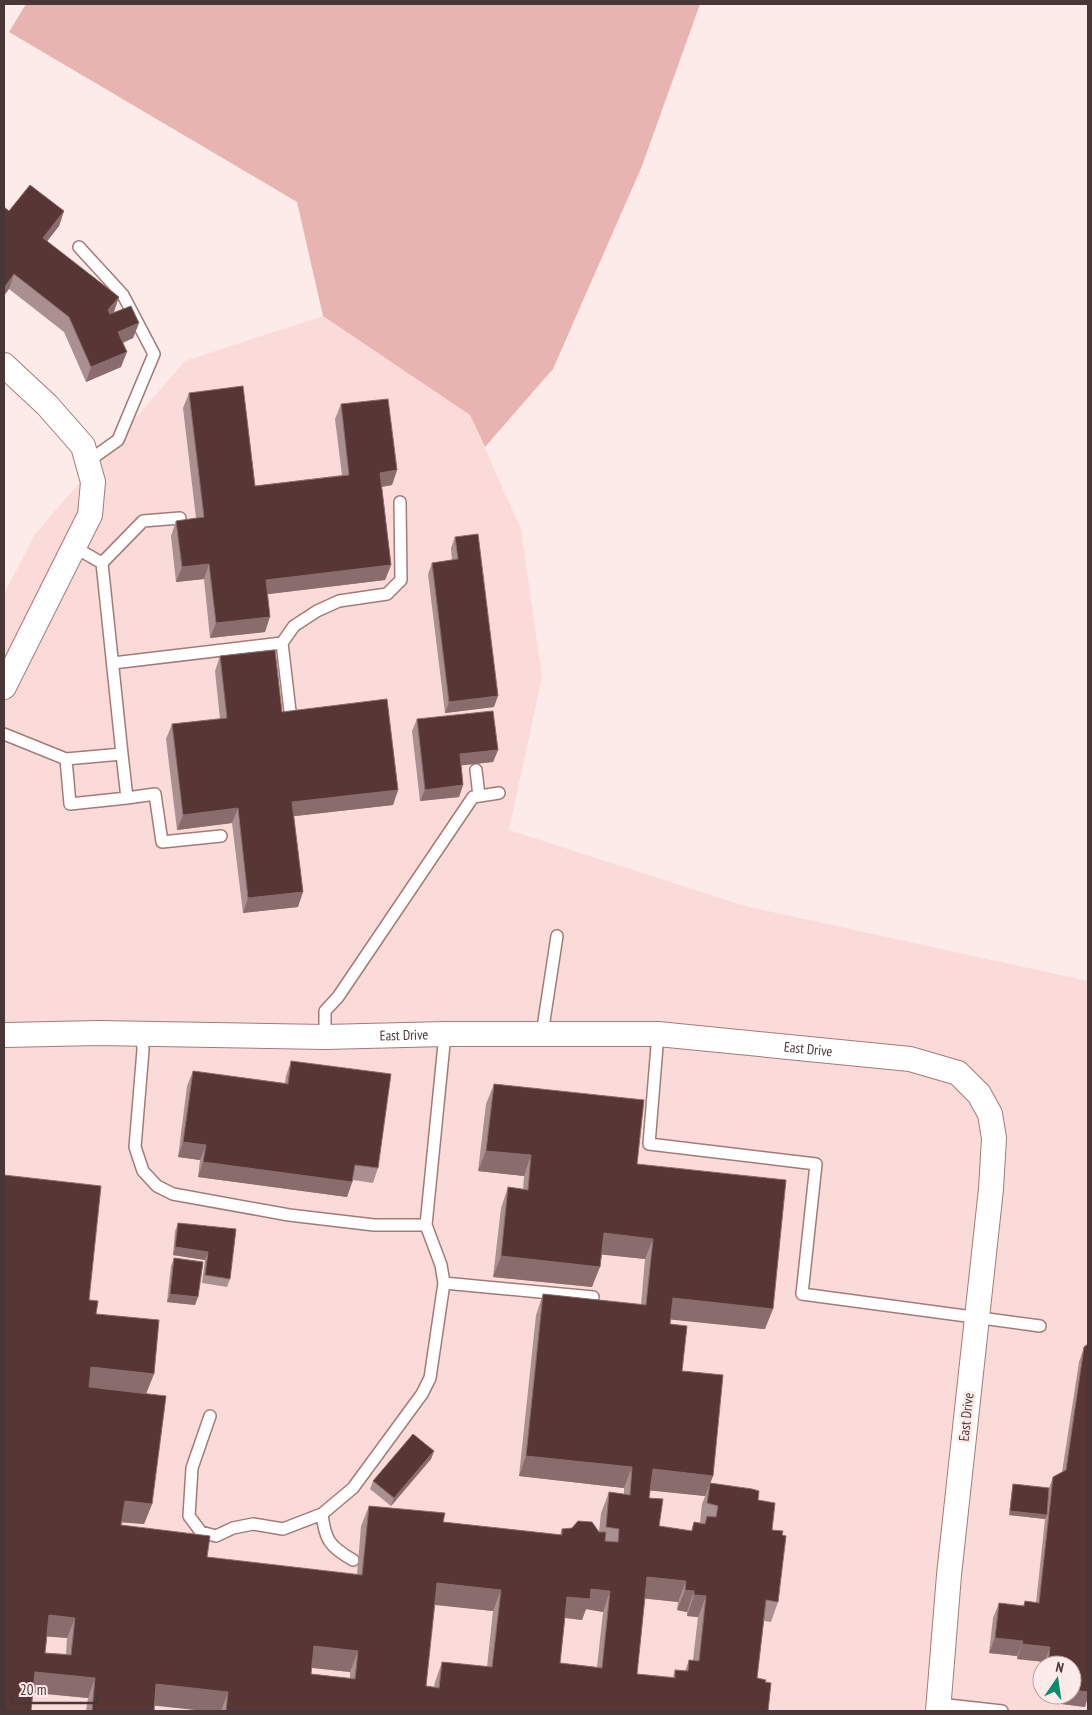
<svg xmlns="http://www.w3.org/2000/svg" width="1092" height="1715" viewBox="0 0 1092 1715" font-family="'PT Sans Narrow',sans-serif">
  <style>
    .built { fill: #fbdbd9; fill-rule: evenodd }
    .green { fill: #e8b4b2 }
    .lines { fill: none; stroke-linecap: round; stroke-linejoin: round }
    .service-casing { stroke: #a27b79; stroke-width: 14 }
    .minor-casing { stroke: #a27b79; stroke-width: 26 }
    .service { stroke: #fff; stroke-width: 11 }
    .minor { stroke: #fff; stroke-width: 24 }
    .wall { fill: #aa9090; fill-rule: evenodd }
    .shaded-wall { fill: #896c6b }
    .building { fill: #573635; stroke: #896c6b; fill-rule: evenodd }
    .labels { text-anchor: middle; stroke-width: 5; stroke-linejoin: round; paint-order: stroke }
    .street-label { font-size: 14px; fill: #483736; stroke: #fdebea }
  </style>
  <rect width="100%" height="100%" fill="#fdebea"/>
  <path class="built" d="M323,316l147,99 51,114 21,148 -33,153 236,76 343,75v730h-1084v-1117l31,-60 150,-173zM1042,1665h30v30h-30z"/>
  <path class="green" d="M26,4h674l-58,162 -89,203 -68,78 -15,-32 -147,-99 -26,-114 -288,-170z"/>
  <g class="lines">
    <defs>
      <path id="service" d="M79,247l44,48 31,59 -36,86 -31,22
        M102,563l41,-42 37,-3
        M282,643l8,68
        M113,663l169,-20 12,-17 23,-15 22,-10 48,-7 14,-14 -1,-78
        M4,734l62,25 56,-5 -20,-191 -28,-16
        M66,759l4,45 57,-6 -5,-44
        M476,770l3,26
        M127,798l28,-4 7,48 59,-6
        M142,1034l1,16 -8,97 8,24 14,15 16,8 116,21 85,10h52
        M542,1034l15,-98
        M658,1034l-9,110 167,20 -14,130 238,32
        M325,1037v-26l13,-14 135,-200 26,-4
        M444,1283l149,14
        M210,1416l-18,52 -3,48 12,16 15,4 17,-8 20,-4 30,5 39,-15 31,-26 69,-94 8,-16 14,-95 -3,-18 -15,-40 19,-191
        M322,1514c3,26 8,33 31,46
        M939,1704l63,7"/>
      <g id="minor">
        <path d="M4,365l43,40 36,41 10,36 -3,33 -86,172"/>
        <path id="s1" d="M4,1035l95,-2 226,4 120,-3h213l252,25 48,14 21,21 11,20 4,24 -3,51 -42,386 -11,136"/>
      </g>
    </defs>
    <use href="#service" class="service-casing"/>
    <use href="#minor" class="minor-casing"/>
    <use href="#service" class="service"/>
    <use href="#minor" class="minor"/>
  </g>
  <path class="wall" d="M9,211h55l-5,15 -12,15 67,71 -2,2 27,9 -6,15 -10,5 -2,24 -35,15 -22,-50 -55,-43z
    M189,393l66,93 87,-11 -7,-56 6,-15 56,66 -5,15 -10,2 9,78 -6,15 -117,14 -3,38 -55,6 -6,-59 -28,3 -5,-46 5,-15 20,-3 -13,-110z
    M455,537l39,170 -49,6 -17,-139 4,-11 20,-3 -1,-12z
    M220,656l62,56 116,78 -5,15 -99,11 4,91 -55,6 -11,-90 -55,7 -11,-91 6,-15 48,-5 -5,-48z
    M417,719l81,31 -5,12 -32,3 2,20 -4,12 -39,4 -8,-70z
    M291,1061l87,107 -5,15 -20,-3 -6,17 -149,-20 2,-17 -22,-3 9,-71 6,-15 92,12 1,-7z
    M494,1084l143,80 128,165 -94,-10 -1,5 12,47 31,105 -8,20 -55,-6 -1,8 10,28 32,5 3,-9 6,1 2,-19 8,-21 48,17 14,30 10,5 -4,67 -7,20 -7,-1 -7,57 8,4 3,29h-563l-51,-6v6h-68l2,-13 -55,-5 -29,18 85,-411 7,14 50,79 6,111 -8,20 -23,-2v3l86,32 150,18 4,-49 8,-20 74,16 117,13 2,-6 37,3 2,-19 8,-21 15,2v-6l-105,-12 17,-161 7,-21 98,11 4,-46 -44,-5 -9,33 -99,-10 8,-69 7,-21 15,2 1,-13 -46,-5 8,-67zM645,1598l33,4 -1,8 10,2v4l11,1 -5,43h-4l-4,11 -10,-1 -2,7 -36,-3zM434,1605l59,6 -6,56 -45,-5 -7,20 -1,5 -8,-1zM586,1609l17,3 -6,55 -37,-4 5,-45 17,2zM47,1636l20,2 -1,16 -21,-1zM312,1668l38,4v6l-39,-4z
    M178,1223l58,6 -6,50 -3,8 -25,-4 3,-23 -32,-5 2,-24z
    M174,1258l21,47 -28,-3 4,-36z
    M1084,1347l1,360 -31,-4 1,-8h17v-30h-27v-3l-28,-3v-3l-28,-3 4,-35 6,-15 24,3 2,-5 11,2 9,-84 -36,-4 3,-27 1,-4 36,4 4,-11 9,-5 17,-110z
    M434,1451l-3,8 -40,47 -21,-17 3,-8z"/>
  <path class="shaded-wall" d="M64,211l-5,15 -21,27 5,-15z
    M14,274l-5,15 -5,7v-8z
    M119,297l-5,15 -11,13 5,-15z
    M139,323l-6,15 -20,9 5,-15z
    M127,352l-6,15 -35,15 5,-15z
    M397,470l-5,15 -18,3 6,-15z
    M209,564l-5,15 -28,3 6,-15z
    M391,565l-6,15 -124,15 5,-15z
    M270,617l-5,15 -55,6 6,-15z
    M498,696l-4,11 -49,6 4,-11z
    M498,750l-5,12 -37,4 4,-12z
    M463,785l-4,12 -39,4 5,-11z
    M398,790l-5,15 -106,12 5,-15z
    M238,808l-6,15 -55,7 6,-15z
    M303,892l-5,15 -55,6 5,-15z
    M183,1142l23,3 -6,15 -22,-3z
    M486,1151l45,4 -7,21 -46,-5z
    M203,1162l149,20 -5,15 -149,-20z
    M604,1233l49,6 -8,20 -49,-5z
    M175,1247l33,5 -3,8 -32,-5z
    M501,1256l99,11 -8,20 -99,-10z
    M170,1294l28,3 -3,8 -28,-3z
    M673,1298l100,11 -8,20 -100,-10z
    M91,1367l63,7 -8,20 -63,-6z
    M434,1451l-3,8 -40,47 3,-8z
    M526,1456l106,11 -8,21 -105,-12z
    M653,1469l60,7 -8,20 -60,-6z
    M125,1501l27,3 -8,20 -27,-2z
    M1010,1511l37,4 -2,4 -36,-4z
    M647,1577l39,4 -8,21 -39,-4z
    M437,1583l64,7 -8,21 -64,-7z
    M591,1589l19,2 -7,21 -17,-3 -4,11 -23,-3 8,-20z
    M685,1590l9,1 -7,21 -10,-2z
    M694,1595l12,1 -8,21 -11,-1z
    M49,1615l26,3 -8,20 -26,-2z
    M995,1638l28,3 -6,15 -28,-3z
    M1022,1644l28,3 -5,15 -28,-3z
    M314,1646l44,5 -8,21 -44,-5z
    M35,1672l60,6 -7,20 -60,-6z
    M156,1684l72,8 -7,19h-16l-56,-6z
    M1072,1690l16,2v5l-3,10 -31,-4 2,-8h16z"/>
  <path class="building" d="M30,185l34,26 -21,27 76,59 -11,13 2,4 21,-8 8,17 -21,9 9,20 -36,15 -22,-50 -55,-43 -10,14v-81l5,4z
    M243,386l12,100 94,-11 -8,-71 47,-5 9,71 -17,3 11,92 -125,15 4,37 -54,6 -7,-59 -27,3 -6,-46 28,-4 -15,-124z
    M478,534l20,162 -49,6 -17,-139 26,-4 -3,-22z
    M275,650l7,62 105,-13 11,91 -106,12 11,90 -55,6 -10,-90 -55,7 -11,-91 55,-6 -7,-62z
    M493,711l5,39 -38,4 3,31 -38,5 -8,-71z
    M291,1061l100,13 -13,94 -23,-3 -3,17 -149,-20 3,-17 -23,-3 10,-71 95,13z
    M494,1084l150,16 -7,64 149,16 -13,129 -100,-11 -3,26 17,2 -5,45 41,4 -10,101 -60,-7 -4,29 14,1 -4,27 33,5 2,-9 11,2 2,-8 9,1 2,-11 -11,-3 3,-20 42,6 7,2 -1,9 17,3 -3,27 11,1 -1,4 4,1 -8,66 -12,-2 -9,78 9,2 -1,2 6,1 -3,28h-542l2,-19 -72,-8 -2,27h-62l3,-33 -60,-6 -4,39h-27v-536l97,11 -12,114 9,1 -2,13 63,6 -5,54 -63,-7 -2,20 77,9 -14,108 -27,-3 -4,24 89,11 -3,21 155,18 7,-69 76,7 -2,9 119,13v-6l10,-1 6,-7 14,1 7,10h7l-1,9 13,1 1,-13 -13,-2 3,-35 21,3 2,-28 -106,-11 17,-162 103,11 7,-66 -49,-6 -4,34 -99,-11 7,-69 20,3 3,-35 -45,-4zM647,1577l39,4 -1,9 9,1v4l12,1 -7,65 -10,-1 -1,11 -13,-1v8l-38,-4zM437,1583l64,7 -9,77 -50,-5 -3,26 -13,-2zM591,1589l19,2 -8,77 -42,-5 7,-66 23,2zM49,1615l26,3 -4,37 -26,-2zM314,1646l44,5 -3,28 -44,-5z
    M178,1223l58,6 -6,50 -25,-4 3,-23 -33,-5z
    M174,1258l29,4 -5,35 -28,-3z
    M1088,1344v348l-16,-2v-25h-24l2,-18 -28,-3 1,-3 -28,-3 4,-35 25,3 1,-5 14,2 14,-126 13,-7 18,-123z
    M413,1434l21,17 -40,47 -21,-17z
    M1013,1484l36,4 -2,27 -37,-4z"/>
  <g class="labels">
    <g class="street-label">
      <text dy="5" stroke="none"><textPath href="#s1" startOffset="400">East Drive</textPath></text>
      <text dy="5" stroke="none"><textPath href="#s1" startOffset="805">East Drive</textPath></text>
      <text transform="translate(966 1417) rotate(-84)" y="5">East Drive</text>
    </g>
  </g>
  <rect width="1092" height="1715" fill="none" stroke="#483736" stroke-width="10"/>
  <g transform="translate(1057 1680) rotate(13)"><circle r="24" fill="#fdebea" stroke="#b5a3a2"/>
  <path d="M0-4L9 19L0 12L-9 19Z" fill="#0a8a6e"/>
  <text y="-8" font-size="14" font-weight="bold" text-anchor="middle" fill="#483736">N</text>
  </g>
  <path d="M12 1695v8h85v-8" fill="none" stroke="#483736" stroke-width="2.5"/>
  <text x="20" y="1695" font-size="15" fill="#483736" stroke="#fdebea" stroke-width="4" paint-order="stroke">20 m</text>
</svg>
